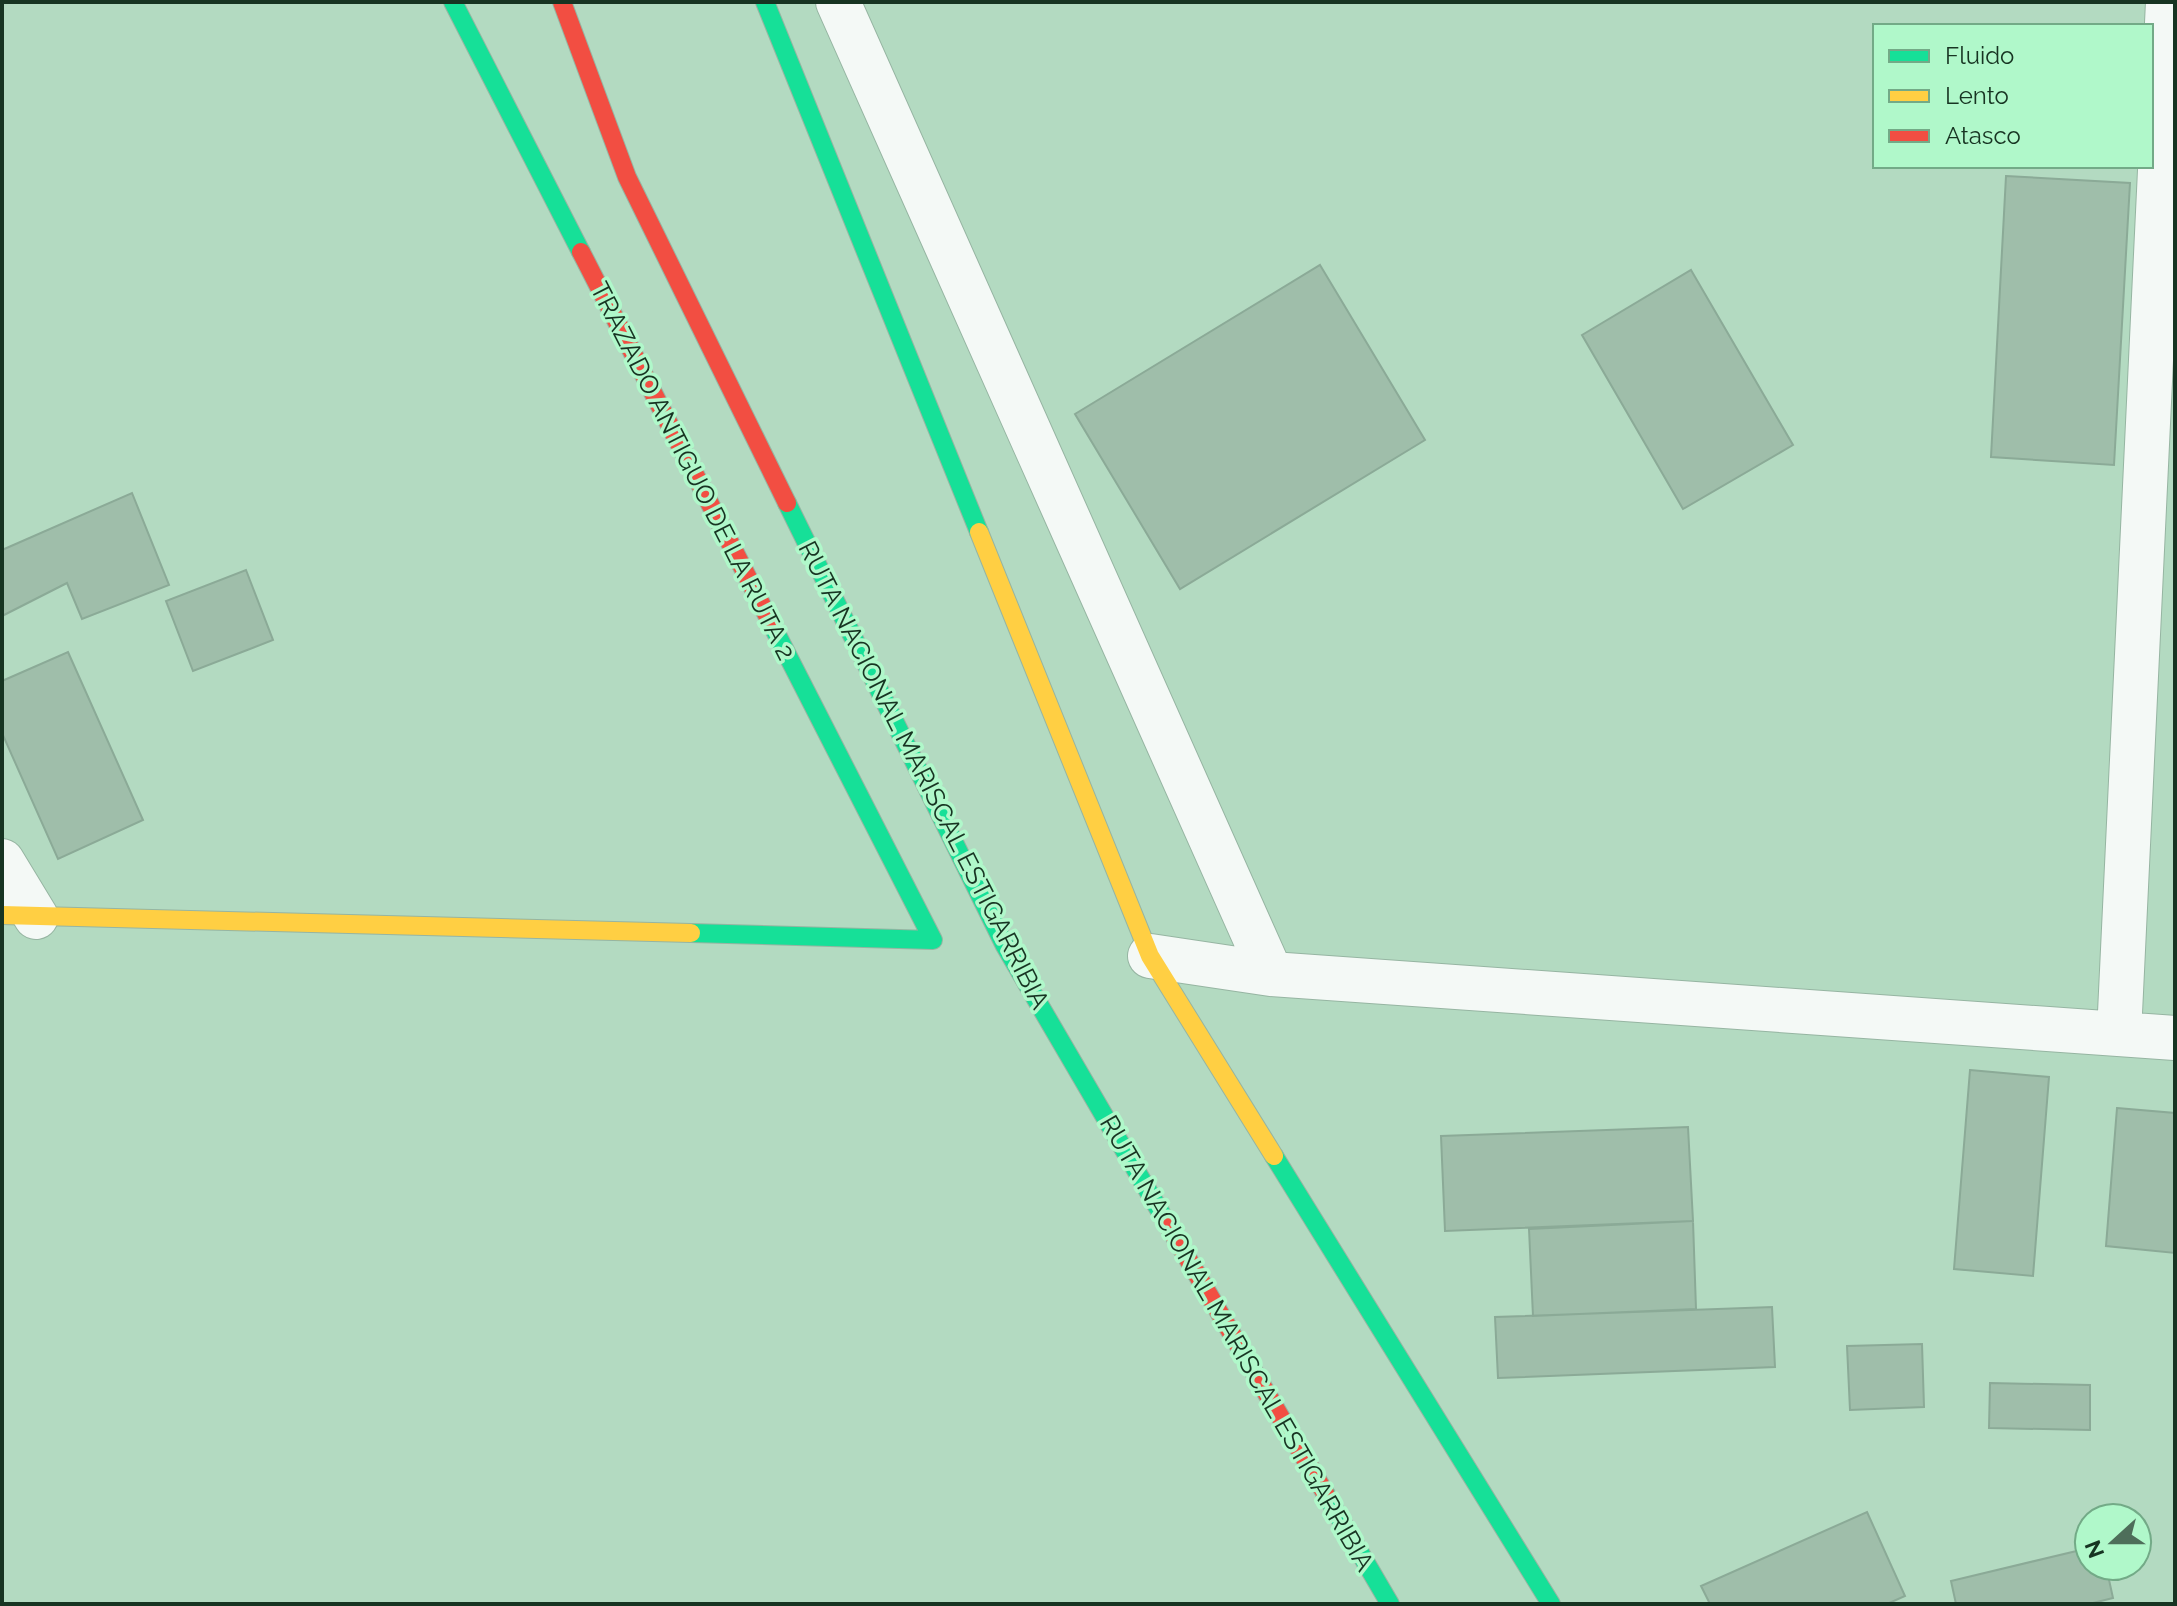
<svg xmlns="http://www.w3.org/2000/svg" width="2177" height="1606" viewBox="0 0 2177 1606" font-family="Raleway,sans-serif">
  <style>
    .building { fill: #9fbeaa; stroke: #8baa97; stroke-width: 2 }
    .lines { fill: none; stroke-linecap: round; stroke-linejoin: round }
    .street-casing { stroke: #96b5a2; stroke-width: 46 }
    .fast-casing { stroke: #96b5a2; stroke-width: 20 }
    .slow-casing { stroke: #96b5a2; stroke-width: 20 }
    .jam-casing { stroke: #96b5a2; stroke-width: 20 }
    .street { stroke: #f4f9f6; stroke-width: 44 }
    .fast { stroke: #16e098; stroke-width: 18 }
    .slow { stroke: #ffcf43; stroke-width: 18 }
    .jam { stroke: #f24e42; stroke-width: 18 }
    .labels { text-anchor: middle; stroke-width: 7; stroke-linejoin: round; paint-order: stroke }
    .street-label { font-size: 26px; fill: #173422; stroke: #b0f8ca }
  </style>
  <rect width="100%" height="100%" fill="#b3dac1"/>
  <path class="building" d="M2006,176l124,7 -16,282 -123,-8z
    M1320,265l105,175 -245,149 -105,-175z
    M1691,270l102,175 -110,64 -101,-174z
    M132,493l37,92 -87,34 -15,-36 -65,33v-66z
    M246,570l27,70 -80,31 -27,-70z
    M68,652l75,168 -85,39 -56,-126v-52z
    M1970,1070l79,7 -16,199 -79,-7z
    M2117,1108l58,5v140l-69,-7z
    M1688,1127l5,94 -248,10 -4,-95z
    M1693,1221l3,88 -163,7 -4,-87z
    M1772,1307l3,60 -277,11 -3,-61z
    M1922,1344l2,63 -74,3 -3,-64z
    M1990,1383l100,2v45l-101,-2z
    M1867,1512l38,84 -18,8h-177l-9,-18z
    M2089,1548v18h17l7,32 -24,6h-133l-5,-23z"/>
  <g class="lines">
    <defs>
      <path id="street" d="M838,2l433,972
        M2,861l34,56
        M1150,956l121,18 904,64
        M2119,1034l49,-1032"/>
      <path id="fast" d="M453,2l128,250
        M765,2l214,530
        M787,503l218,443 163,279
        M691,933l242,7 -162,-317
        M1274,1156l277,448
        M1325,1493l65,111"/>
      <path id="slow" d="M979,532l171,424 124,200
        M2,915l689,18"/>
      <path id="jam" d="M562,2l65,175 160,326
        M581,252l190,371
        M1168,1225l157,268"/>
    </defs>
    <use href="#street" class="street-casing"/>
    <use href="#fast" class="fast-casing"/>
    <use href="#slow" class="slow-casing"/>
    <use href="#jam" class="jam-casing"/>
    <use href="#street" class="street"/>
    <use href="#fast" class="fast"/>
    <use href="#slow" class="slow"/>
    <use href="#jam" class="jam"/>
  </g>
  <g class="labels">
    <g class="street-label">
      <text transform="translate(693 471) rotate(63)" y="9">TRAZADO ANTIGUO DE LA RUTA 2</text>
      <text transform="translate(924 775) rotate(63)" y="9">RUTA NACIONAL MARISCAL ESTIGARRIBIA</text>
      <text transform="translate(1237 1343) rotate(60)" y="9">RUTA NACIONAL MARISCAL ESTIGARRIBIA</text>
    </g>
  </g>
  <rect width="2177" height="1606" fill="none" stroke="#173422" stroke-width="8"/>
  <rect x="1873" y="24" width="280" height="144" fill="#b0f8ca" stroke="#73aa87" stroke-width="2"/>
  <rect x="1889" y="50" width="40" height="12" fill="#16e098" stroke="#73aa87" stroke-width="2"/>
  <text x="1945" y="64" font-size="24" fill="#173422">Fluido</text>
  <rect x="1889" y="90" width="40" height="12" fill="#ffcf43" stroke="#73aa87" stroke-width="2"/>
  <text x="1945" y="104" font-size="24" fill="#173422">Lento</text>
  <rect x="1889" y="130" width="40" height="12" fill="#f24e42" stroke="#73aa87" stroke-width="2"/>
  <text x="1945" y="144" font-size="24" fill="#173422">Atasco</text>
  <g transform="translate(2113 1542) rotate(249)"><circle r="38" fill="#b0f8ca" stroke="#73aa87" stroke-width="2"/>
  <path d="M0-6L14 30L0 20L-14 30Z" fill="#4e6e5a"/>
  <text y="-12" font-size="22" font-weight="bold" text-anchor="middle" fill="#173422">N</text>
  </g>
</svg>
